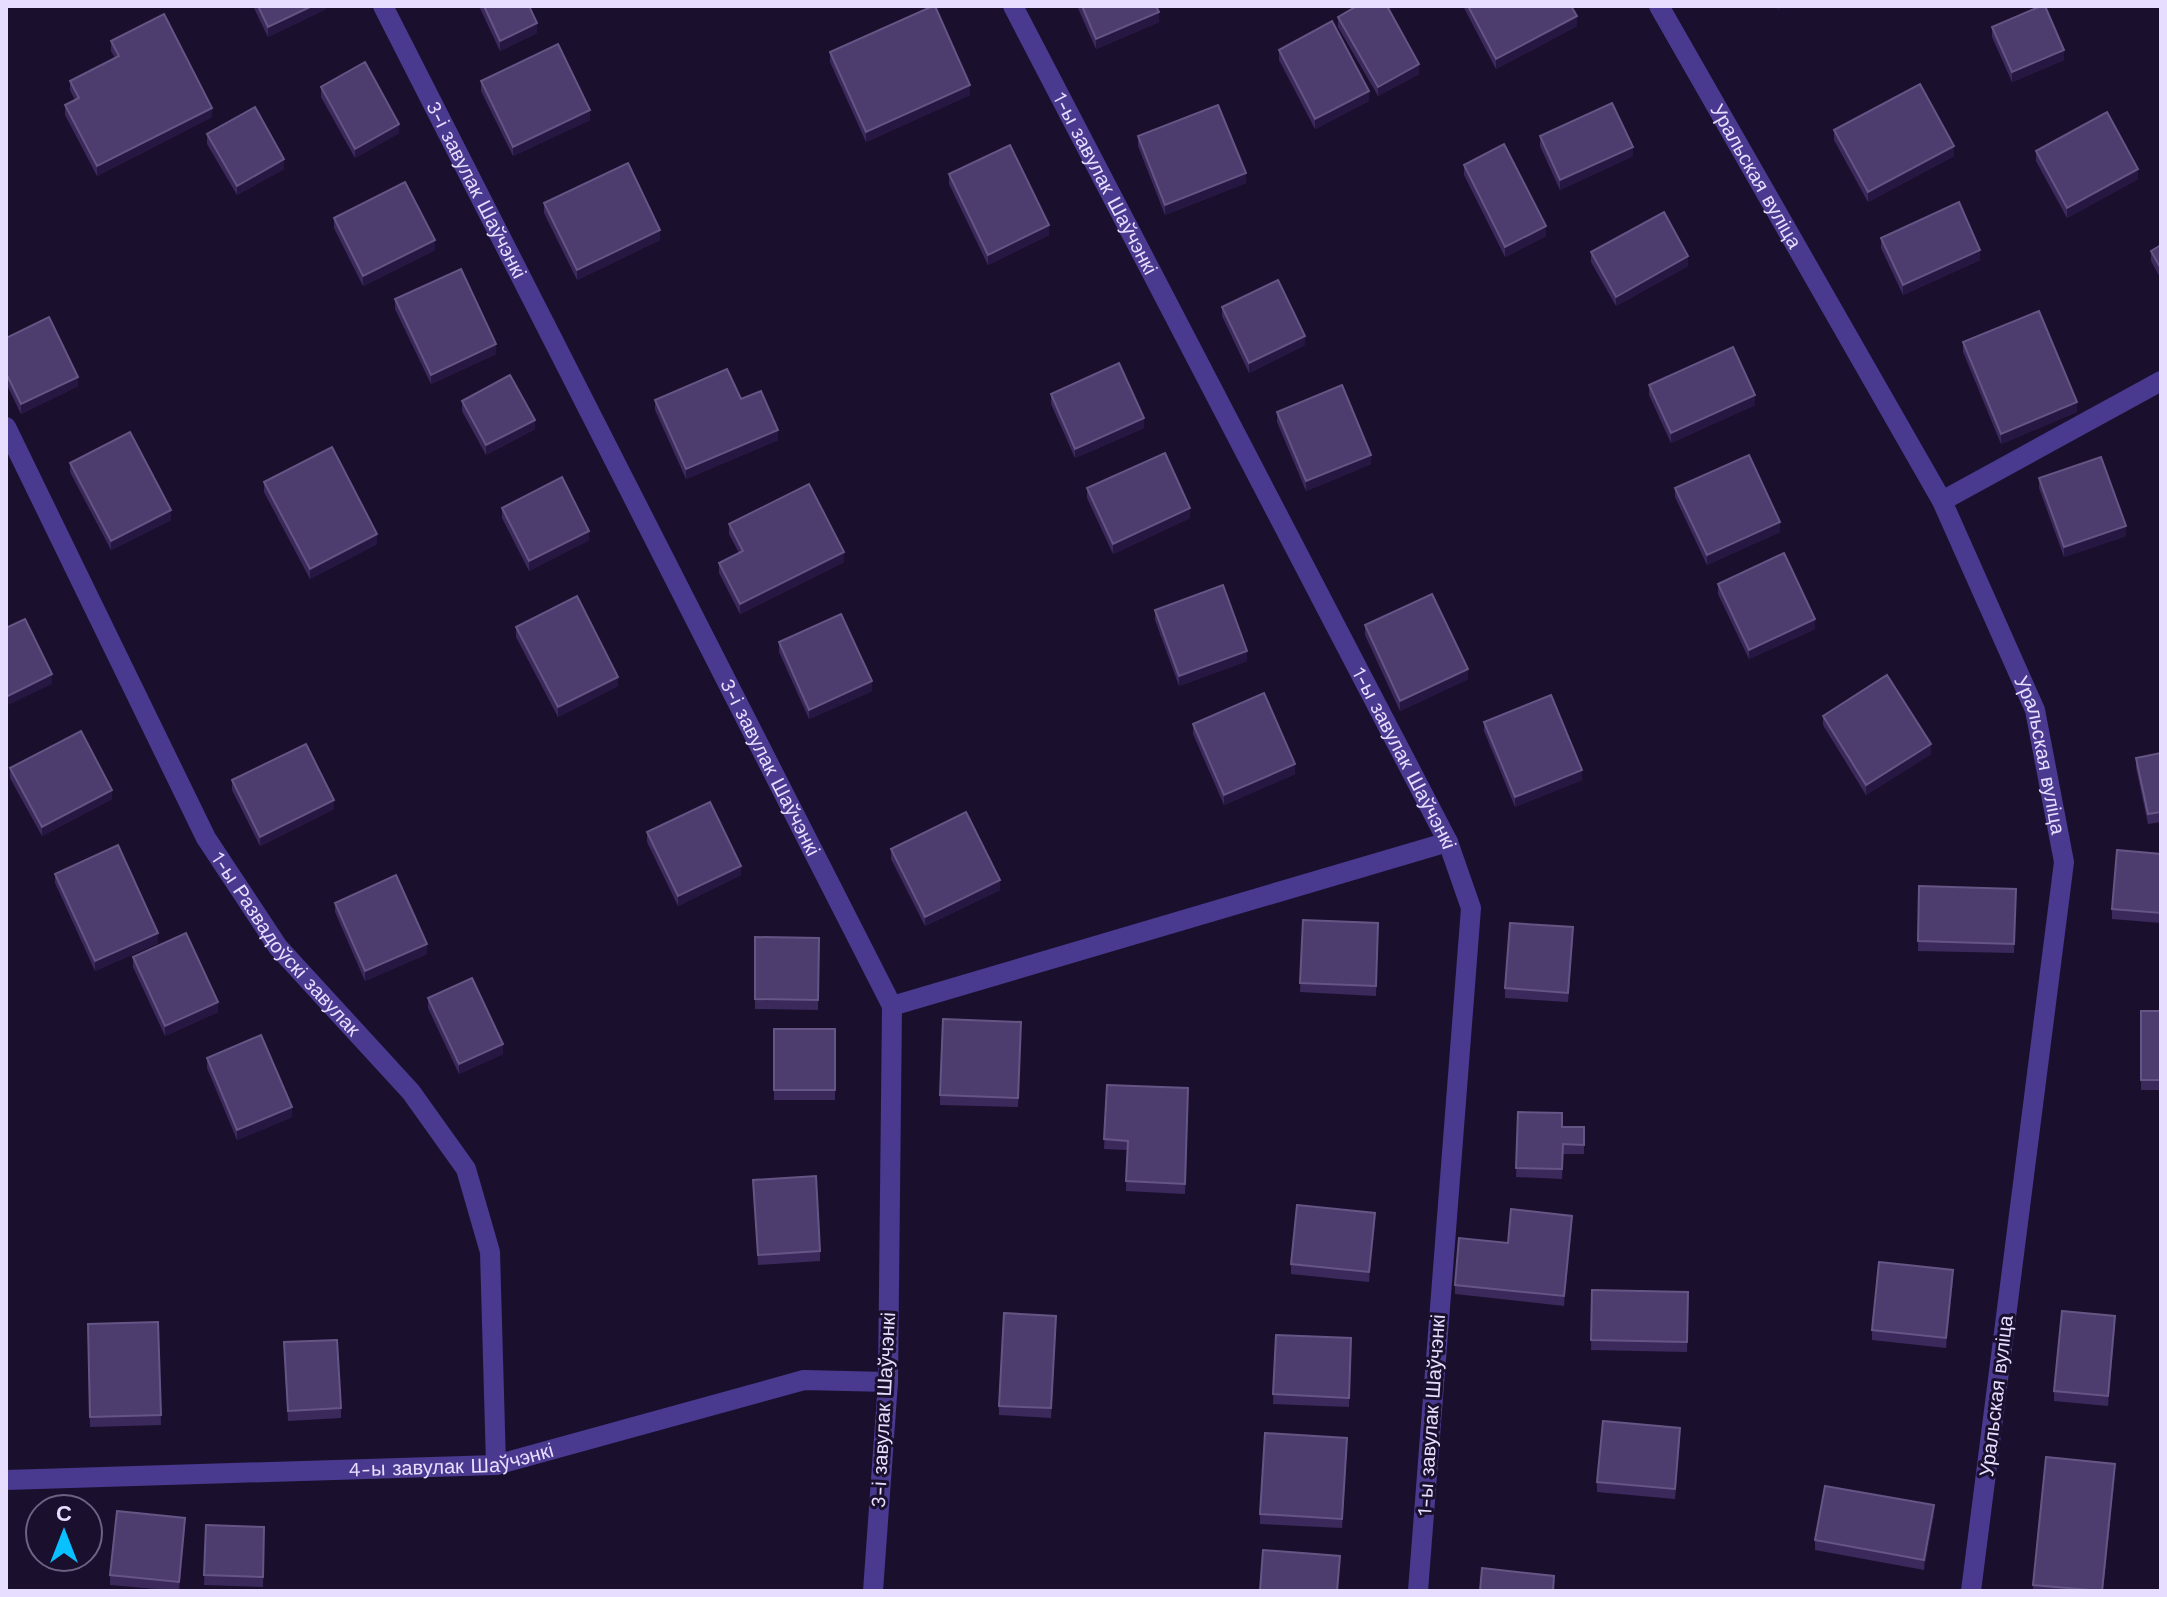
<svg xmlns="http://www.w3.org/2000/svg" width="2167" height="1597" viewBox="0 0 2167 1597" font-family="'Work Sans',sans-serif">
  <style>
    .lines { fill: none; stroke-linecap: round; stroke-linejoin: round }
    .minor { stroke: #49398f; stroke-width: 20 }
    .wall { fill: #3b295c }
    .shaded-wall { fill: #261742 }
    .building { fill: #4d3c6e; stroke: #655584; stroke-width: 2 }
    .labels { text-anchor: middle; stroke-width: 6; stroke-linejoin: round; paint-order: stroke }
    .street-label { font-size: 20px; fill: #e6ddff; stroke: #1a102e }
  </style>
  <rect width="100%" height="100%" fill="#1a102e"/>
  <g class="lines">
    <g class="minor">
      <path id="s1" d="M383,6l509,1000 -4,376 -15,209"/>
      <path id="s2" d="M1013,6l435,836 23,66 -53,683"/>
      <path id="s3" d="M1659,6l283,495 93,209 29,152 -93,729"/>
      <path id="s4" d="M6,427l200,411 72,109 133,145 55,77 24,83 6,213"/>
      <path d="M1942,501l219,-120"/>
      <path d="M892,1006l556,-164"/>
      <path id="s5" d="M6,1480l490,-15 308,-85 84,2"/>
    </g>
  </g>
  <path class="wall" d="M253,6h73v3l-58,28z
    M479,6h50l8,27 -37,18z
    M1077,6h79l3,16 -63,27z
    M1463,6h108l6,20 -81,43z
    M1338,17l81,57 -41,22 -40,-69z
    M1992,27l72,33 -52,22 -20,-45z
    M111,41l101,76 -115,59 -32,-61v-10l10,-5 -5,-10v-9l45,-23 -4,-7z
    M1279,50l90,51 -54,28 -36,-69z
    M830,52l140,43 -104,47 -36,-80z
    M481,81l109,39 -77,36 -32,-65z
    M321,87l78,46 -44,25 -34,-61z
    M1834,130l120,26 -86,46 -34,-62z
    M207,134l77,35 -47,26 -30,-51z
    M1138,136l108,47 -81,32 -27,-69z
    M1540,136l93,20 -73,34 -20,-44z
    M2036,151l102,28 -71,39 -31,-57z
    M1464,165l82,71 -41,21 -41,-82z
    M949,174l100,61 -61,30 -39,-81z
    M544,203l116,37 -83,40 -33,-67z
    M334,218l101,32 -72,36 -29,-58z
    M1881,238l99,22 -77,35 -22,-47z
    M2161,245v34l-10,-18v-10z
    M1591,252l97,14 -72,40 -25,-44z
    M395,299l101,55 -65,30 -36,-75z
    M1222,307l83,38 -56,28 -27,-57z
    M6,338l72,48 -57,28 -15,-31z
    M1963,342l114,70 -76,32 -38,-92z
    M1649,385l106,20 -84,38 -22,-48z
    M1051,394l93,34 -69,30 -24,-54z
    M655,400l123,40 -92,39 -31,-69z
    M462,401l73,28 -49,26 -24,-44z
    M1277,412l94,52 -65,27 -29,-69z
    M70,463l101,57 -60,30 -41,-78z
    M2039,478l87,58 -62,21 -25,-69z
    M264,482l113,62 -67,35 -46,-87z
    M1087,488l103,30 -77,36 -26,-56z
    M1675,488l105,44 -73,33 -32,-68z
    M502,508l87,32 -60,31 -27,-53z
    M729,524l115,38 -104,52 -21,-41v-10l20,-10 -10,-19z
    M1718,584l97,45 -66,30 -31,-65z
    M1155,610l92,51 -68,25 -24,-66z
    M1365,625l103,54 -68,32 -35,-76z
    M516,627l102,59 -60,31 -42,-80z
    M779,642l93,49 -63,28 -30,-67z
    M1823,716l108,38 -65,41 -43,-70z
    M1484,722l98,58 -67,27 -31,-76z
    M1193,724l102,50 -71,31 -31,-71z
    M2161,753v69l-13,2 -12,-56v-10z
    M10,768l102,31 -70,37 -32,-58z
    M232,780l102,29 -74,37 -28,-56z
    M647,832l94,43 -63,31 -31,-64z
    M891,849l109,41 -75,36 -34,-67z
    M2161,854v69l-49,-4v-10z
    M55,874l103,69 -63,28 -40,-88z
    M1919,886l97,3 -2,64 -96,-2z
    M335,903l92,51 -62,27 -30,-69z
    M1303,920l75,3 -2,73 -76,-4z
    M755,937l64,1 -1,72 -63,-1z
    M1573,937l-5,65 -63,-4v-10z
    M133,957l85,55 -53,24 -32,-69z
    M428,998l75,56 -44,20 -31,-66z
    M2141,1011h20v79h-20z
    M1021,1022l-3,85 -78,-2v-10z
    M774,1029h61v71h-61z
    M207,1058l85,59 -55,23 -30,-72z
    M1107,1085l81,3 -3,106 -59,-3 1,-41 -23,-1z
    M1518,1112l44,15h22v27h-21l-1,25 -46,-2z
    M753,1180l67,71v10l-62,4z
    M1375,1222l-6,60 -78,-8v-10z
    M1572,1226l-8,80 -109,-12v-9l53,-42z
    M1953,1280l-7,68 -74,-8v-10z
    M1592,1290l96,2 -1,60 -96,-2z
    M158,1322l3,103 -71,2 -2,-103z
    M1056,1325l-5,93 -52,-3v-9z
    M2115,1326l-7,80 -54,-5v-10z
    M1276,1335l75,3 -2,69 -76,-3z
    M284,1352l57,56v10l-53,3z
    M1680,1438l-5,61 -78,-7v-10z
    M1347,1448l-5,80 -82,-4v-10z
    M2115,1474l-12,117h-70v-6z
    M1934,1514l-10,56 -109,-20v-10z
    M206,1525l58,2 -1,60 -59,-2z
    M185,1528l-6,63 -69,-6v-10z"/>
  <path class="shaded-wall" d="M312,6h14v3l-58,28v-10z
    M1777,6h10l-10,4z
    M1159,12v10l-63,27v-10z
    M1577,16v10l-81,43v-10z
    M537,23v10l-37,18v-10z
    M2064,50v10l-52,22v-10z
    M1419,64v10l-41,22v-9z
    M970,85v10l-104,47v-10z
    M1369,91v10l-54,28v-10z
    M212,108v9l-115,59v-10z
    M590,110v10l-77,36v-9z
    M399,124v9l-44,25v-9z
    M1954,146v10l-86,46v-10z
    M1633,147v9l-73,34v-10z
    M284,159v10l-47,26v-9z
    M2138,169v10l-71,39v-10z
    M1246,173v10l-81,32v-10z
    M1049,225v10l-61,30v-10z
    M1546,226v10l-41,21v-10z
    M660,230v10l-83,40v-10z
    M435,240v10l-72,36v-10z
    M1980,250v10l-77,35v-10z
    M1688,256v10l-72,40v-9z
    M1305,336v9l-56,28v-10z
    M496,344v10l-65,30v-9z
    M78,377v9l-57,28v-10z
    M1755,395v10l-84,38v-10z
    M2077,402v10l-76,32v-10z
    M1144,418v10l-69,30v-9z
    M535,420v9l-49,26v-10z
    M778,430v10l-92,39v-10z
    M1371,455v9l-65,27v-10z
    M1190,508v10l-77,36v-10z
    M171,510v10l-60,30v-9z
    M1780,522v10l-73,33v-10z
    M2126,526v10l-62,21v-10z
    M589,531v9l-60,31v-10z
    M377,534v10l-67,35v-10z
    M844,552v10l-104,52v-10z
    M1815,619v10l-66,30v-9z
    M1247,651v10l-68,25v-10z
    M1468,669v10l-68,32v-10z
    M52,674v10l-46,22v-9z
    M618,677v9l-60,31v-10z
    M872,681v10l-63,28v-9z
    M1931,744v10l-65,41v-10z
    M1295,764v10l-71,31v-10z
    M1582,770v10l-67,27v-10z
    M112,790v9l-70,37v-9z
    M334,800v9l-74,37v-9z
    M741,866v9l-63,31v-10z
    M1000,880v10l-75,36v-9z
    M158,933v10l-63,28v-10z
    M427,944v10l-62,27v-10z
    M218,1002v10l-53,24v-10z
    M503,1044v10l-44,20v-10z
    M292,1107v10l-55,23v-10z
    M1375,1213v9l-6,60v-10z
    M1572,1216v10l-8,80v-10z
    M1953,1270v10l-7,68v-10z
    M2115,1316v10l-7,80v-10z
    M2115,1464v10l-13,117z
    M1934,1505v9l-10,56v-10z
    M185,1518v10l-6,63v-9z"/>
  <path class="building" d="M258,6h54l-44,21z
    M484,6h45l8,17 -37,18z
    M933,6h2l35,79 -104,47 -36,-80z
    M1082,6h74l3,6 -63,27z
    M1357,6h30l32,58 -41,23 -40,-70z
    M1468,6h103l6,10 -81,43z
    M2041,6h4l19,44 -52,22 -20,-45z
    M164,14l48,94 -115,58 -32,-61 14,-7 -9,-17 49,-25 -8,-15z
    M1332,21l37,70 -54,28 -36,-69z
    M558,44l32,66 -77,37 -32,-66z
    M365,62l34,62 -44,25 -34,-62z
    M1920,84l34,62 -86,46 -34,-62z
    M1612,103l21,44 -73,33 -20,-44z
    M1218,105l28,68 -81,32 -27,-69z
    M255,107l29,52 -47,27 -30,-52z
    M2107,112l31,57 -71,39 -31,-57z
    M1504,144l42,82 -41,21 -41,-82z
    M1010,145l39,80 -61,30 -39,-81z
    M628,163l32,67 -83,40 -33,-67z
    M405,182l30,58 -72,36 -29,-58z
    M1959,202l21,48 -77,35 -22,-47z
    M1664,212l24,44 -72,41 -25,-45z
    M2161,245v24l-10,-18z
    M461,269l35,75 -65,31 -36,-76z
    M1278,280l27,56 -56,27 -27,-56z
    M2039,311l38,91 -76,32 -38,-92z
    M49,317l29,60 -57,27 -15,-31v-35z
    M1733,347l22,48 -84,38 -22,-48z
    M1119,363l25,55 -69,31 -24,-55z
    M727,369l14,30 20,-8 17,39 -92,39 -31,-69z
    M510,375l25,45 -49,25 -24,-44z
    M1342,385l29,70 -65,26 -29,-69z
    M130,432l41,78 -60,31 -41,-78z
    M332,447l45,87 -67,35 -46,-87z
    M1165,453l25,55 -77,36 -26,-56z
    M1749,455l31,67 -73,33 -32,-67z
    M2101,457l25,69 -62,21 -25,-69z
    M562,477l27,54 -60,30 -27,-53z
    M809,484l35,68 -104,52 -21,-41 24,-12 -14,-27z
    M1784,553l31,66 -66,31 -31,-66z
    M1223,585l24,66 -68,25 -24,-66z
    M1432,594l36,75 -68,32 -35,-76z
    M577,596l41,81 -60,30 -42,-80z
    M841,614l31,67 -63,29 -30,-68z
    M25,619l27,55 -46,23v-69z
    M1887,675l44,69 -65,41 -43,-69z
    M1264,693l31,71 -71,31 -31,-71z
    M1551,695l31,75 -67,27 -31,-75z
    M81,731l31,59 -70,37 -32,-59z
    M306,744l28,56 -74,37 -28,-57z
    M2161,753v59l-13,2 -12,-56z
    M710,802l31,64 -63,30 -31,-64z
    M966,812l34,68 -75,37 -34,-68z
    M118,845l40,88 -63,28 -40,-87z
    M2117,850l44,4v59l-49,-4z
    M396,875l31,69 -62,27 -30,-68z
    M1919,886l97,3 -2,55 -96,-3z
    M1303,920l75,3 -2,63 -76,-3z
    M1510,923l63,4 -5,66 -63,-5z
    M186,933l32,69 -53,24 -32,-69z
    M755,937l64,1 -1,62 -63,-1z
    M472,978l31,66 -44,20 -31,-66z
    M2141,1011h20v69h-20z
    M943,1019l78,3 -3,76 -78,-3z
    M774,1029h61v61h-61z
    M261,1035l31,72 -55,23 -30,-72z
    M1107,1085l81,3 -3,96 -59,-3 2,-40 -24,-2z
    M1518,1112l44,1v14h22v18l-21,-1 -1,25 -46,-1z
    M816,1176l4,75 -62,4 -5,-75z
    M1297,1205l78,8 -6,59 -78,-8z
    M1511,1209l61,7 -8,80 -109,-11 4,-47 49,5z
    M1879,1262l74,8 -7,68 -74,-8z
    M1592,1290l96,2 -1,50 -96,-2z
    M2062,1311l53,5 -7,80 -54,-5z
    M1004,1313l52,3 -5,92 -52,-2z
    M158,1322l3,93 -71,2 -2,-93z
    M1276,1335l75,3 -2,60 -76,-4z
    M337,1340l4,68 -53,3 -4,-69z
    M1603,1421l77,7 -5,61 -78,-7z
    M1265,1433l82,5 -5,81 -82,-5z
    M2046,1457l69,7 -13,127 -69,-6z
    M1825,1486l109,19 -10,55 -109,-20z
    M117,1511l68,7 -6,64 -69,-7z
    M206,1525l58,2 -1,50 -59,-2z
    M1263,1550l77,6 -3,35h-77z
    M1482,1568l72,8 -1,15h-73z"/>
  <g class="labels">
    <g class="street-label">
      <text dy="7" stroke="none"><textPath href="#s3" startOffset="196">Уральская вуліца</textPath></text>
      <text dy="7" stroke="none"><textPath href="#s2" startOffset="200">1-ы завулак Шаўчэнкі</textPath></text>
      <text dy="7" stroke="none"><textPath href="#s1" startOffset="206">3-і завулак Шаўчэнкі</textPath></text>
      <text dy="7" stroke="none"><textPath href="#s3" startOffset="844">Уральская вуліца</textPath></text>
      <text dy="7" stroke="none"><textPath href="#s2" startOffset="848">1-ы завулак Шаўчэнкі</textPath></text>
      <text dy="7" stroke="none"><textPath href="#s1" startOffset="854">3-і завулак Шаўчэнкі</textPath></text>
      <text dy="7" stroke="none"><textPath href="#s4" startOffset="590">1-ы Развадоўскі завулак</textPath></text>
      <text transform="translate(1996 1396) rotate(-83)" y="7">Уральская вуліца</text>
      <text transform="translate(883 1410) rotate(-87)" y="7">3-і завулак Шаўчэнкі</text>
      <text transform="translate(1431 1415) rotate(-86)" y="7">1-ы завулак Шаўчэнкі</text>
      <text dy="7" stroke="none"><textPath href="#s5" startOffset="446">4-ы завулак Шаўчэнкі</textPath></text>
    </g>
  </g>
  <rect width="2167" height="1597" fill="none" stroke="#e6ddff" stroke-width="16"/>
  <g transform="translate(64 1533)"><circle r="38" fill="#1a102e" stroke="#6c6282" stroke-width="2"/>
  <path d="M0-6L14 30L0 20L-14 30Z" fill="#09c1ff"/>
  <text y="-12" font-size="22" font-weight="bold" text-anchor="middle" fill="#e6ddff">С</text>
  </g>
</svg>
